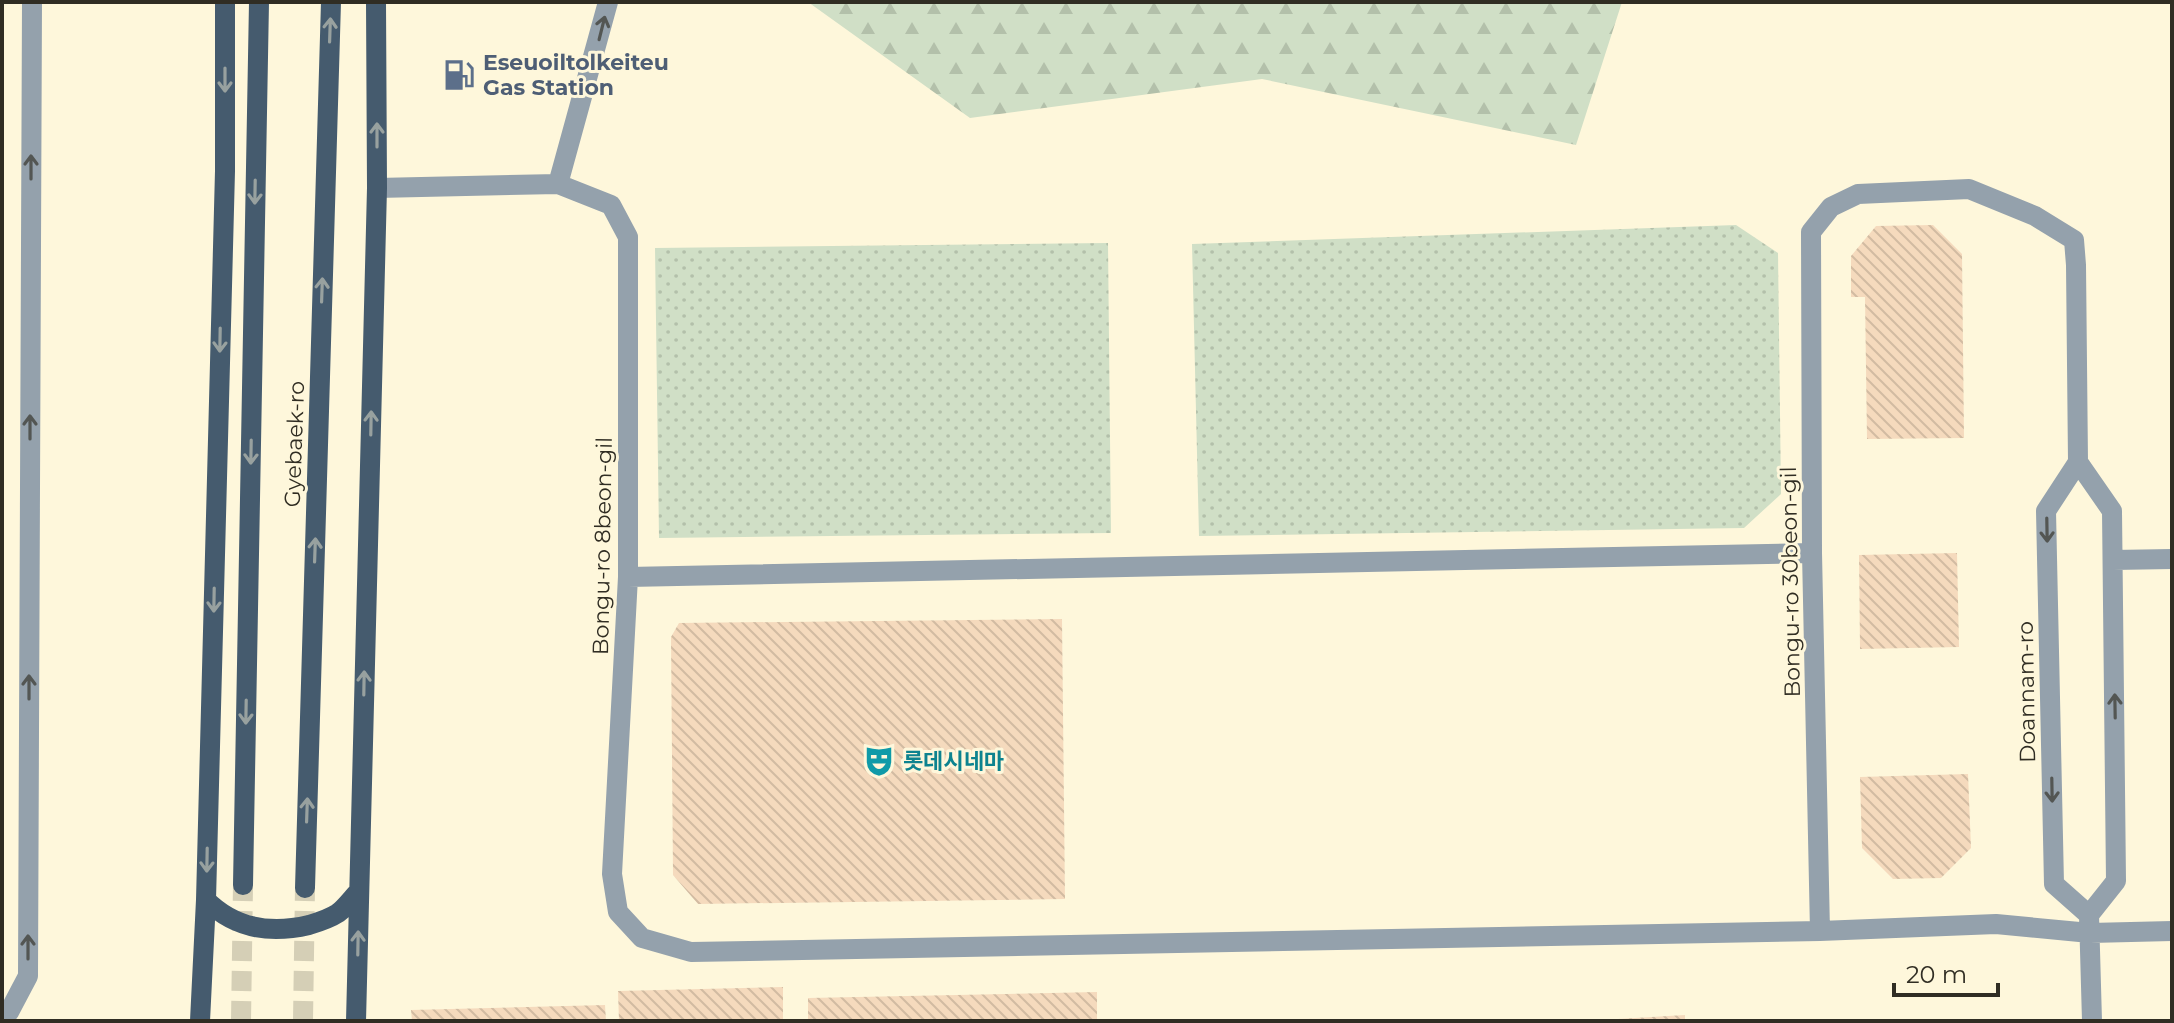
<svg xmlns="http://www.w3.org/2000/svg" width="2174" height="1023" viewBox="0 0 2174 1023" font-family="Montserrat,'Noto Sans KR',sans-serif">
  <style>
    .grass { fill: url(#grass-dots) }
    .forest { fill: url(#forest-firs) }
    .building { fill: url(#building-back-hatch) }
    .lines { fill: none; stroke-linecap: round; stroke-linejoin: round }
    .major-tunnel { stroke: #d5cfb6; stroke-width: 20; stroke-dasharray: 20 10; stroke-linecap: butt }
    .minor { stroke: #94a1ac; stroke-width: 20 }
    .major { stroke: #455b6e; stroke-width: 20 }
    .oneway { stroke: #535653 }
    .oneway2 { stroke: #98a19f }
    .labels { text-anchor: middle; stroke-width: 6; stroke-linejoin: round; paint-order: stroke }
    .service-label { font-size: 22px; font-weight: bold; fill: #4e5e75; stroke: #fef7db; text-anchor: start }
    .street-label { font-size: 22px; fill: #302d23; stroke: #fef7db }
    .culture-label { font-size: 22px; font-weight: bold; fill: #0d838f; stroke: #fef7db; text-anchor: start }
  </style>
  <defs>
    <pattern id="grass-dots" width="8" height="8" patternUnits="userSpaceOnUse" patternTransform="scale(2)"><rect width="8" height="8" fill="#d0dfc6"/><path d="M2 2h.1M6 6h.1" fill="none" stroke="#b3c0aa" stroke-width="1.8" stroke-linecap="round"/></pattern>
    <pattern id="forest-firs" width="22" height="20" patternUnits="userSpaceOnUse" patternTransform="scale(2)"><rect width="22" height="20" fill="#d0dfc6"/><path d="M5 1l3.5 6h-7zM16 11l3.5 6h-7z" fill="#b3c0aa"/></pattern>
    <pattern id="building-back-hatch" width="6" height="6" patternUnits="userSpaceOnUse" patternTransform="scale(2)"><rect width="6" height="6" fill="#f5dabd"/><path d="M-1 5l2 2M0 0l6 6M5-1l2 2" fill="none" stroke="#d2bba2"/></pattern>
  </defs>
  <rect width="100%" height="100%" fill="#fef7db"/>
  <path class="grass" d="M1736,225l42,28 3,241 -37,34 -545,8 -7,-292z
    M1108,243l3,290 -452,5 -4,-290z"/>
  <path class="forest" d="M808,2h814l-46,143 -314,-66 -292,39z"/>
  <path class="building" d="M1933,225l29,29 2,184 -97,1 -2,-142h-14v-41l25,-30z
    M1957,553l2,94 -99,2 -1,-94z
    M1062,619l3,280 -367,5 -25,-29 -2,-238 8,-14z
    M1968,774l3,74 -30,30 -48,1 -31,-31 -2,-71z
    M783,987v34h-164l-1,-30z
    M1097,992v29h-289v-23z
    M605,1005l1,16h-194l-1,-11z
    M1685,1015v6h-67v-2z"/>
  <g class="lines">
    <path class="major-tunnel" d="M241,1021l2,-136
      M303,1021l2,-133"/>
    <path class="minor" d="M558,184l50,-182
      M377,188l181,-4 53,21 17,32v340l-16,297 6,38 24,26 49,14 1129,-21 176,-7 94,9 82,-2
      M2078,462l34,49 4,370 -27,34 3,106
      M2113,560l59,-1
      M628,577l1184,-24
      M1820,931l-8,-378 -1,-321 20,-25 27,-13 111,-5 66,27 39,24 2,25 2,197 -32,49 8,373 35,31
      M2,1016l7,-4 19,-36 4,-974"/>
    <path class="major" d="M243,885l16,-883
      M305,888l26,-886
      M206,900c29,29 65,34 103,25 10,-3 20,-6 29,-12 8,-6 14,-15 21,-22
      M200,1021l6,-121 19,-729v-169
      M356,1021l21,-833 -1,-186"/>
  </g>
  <defs><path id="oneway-shaft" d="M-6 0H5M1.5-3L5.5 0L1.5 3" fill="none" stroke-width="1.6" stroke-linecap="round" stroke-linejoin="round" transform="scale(2)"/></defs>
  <g class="oneway">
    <use href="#oneway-shaft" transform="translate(602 28) rotate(-76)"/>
    <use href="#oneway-shaft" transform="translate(31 167) rotate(-90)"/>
    <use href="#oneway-shaft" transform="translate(30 427) rotate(-90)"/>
    <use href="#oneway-shaft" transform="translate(2047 530) rotate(89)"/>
    <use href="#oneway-shaft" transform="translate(29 687) rotate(-90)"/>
    <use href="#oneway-shaft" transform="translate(2115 706) rotate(-91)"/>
    <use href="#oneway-shaft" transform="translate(2052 790) rotate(89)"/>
    <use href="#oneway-shaft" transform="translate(28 947) rotate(-90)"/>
  </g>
  <g class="oneway2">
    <use href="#oneway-shaft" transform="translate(330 30) rotate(-88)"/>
    <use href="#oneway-shaft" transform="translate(225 80) rotate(90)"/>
    <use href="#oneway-shaft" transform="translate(377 135) rotate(-90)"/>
    <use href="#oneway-shaft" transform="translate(255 192) rotate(91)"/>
    <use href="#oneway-shaft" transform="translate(322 290) rotate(-88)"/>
    <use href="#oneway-shaft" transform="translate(220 340) rotate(91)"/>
    <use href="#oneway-shaft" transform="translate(371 423) rotate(-89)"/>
    <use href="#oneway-shaft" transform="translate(251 452) rotate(91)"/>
    <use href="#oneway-shaft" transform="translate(315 550) rotate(-88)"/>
    <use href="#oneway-shaft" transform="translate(214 600) rotate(91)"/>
    <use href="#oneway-shaft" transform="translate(364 683) rotate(-89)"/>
    <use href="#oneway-shaft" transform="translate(246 712) rotate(91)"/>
    <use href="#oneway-shaft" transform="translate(307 810) rotate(-88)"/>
    <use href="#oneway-shaft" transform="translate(207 860) rotate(91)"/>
    <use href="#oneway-shaft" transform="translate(358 943) rotate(-89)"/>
  </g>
  <defs>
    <symbol id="fuel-bare" viewBox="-9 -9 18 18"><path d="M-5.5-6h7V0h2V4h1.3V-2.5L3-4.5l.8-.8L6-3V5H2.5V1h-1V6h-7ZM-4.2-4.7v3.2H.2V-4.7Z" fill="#5c6f8a" stroke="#fef7db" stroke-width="2.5" paint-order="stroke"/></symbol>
    <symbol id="theatre-bare" viewBox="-9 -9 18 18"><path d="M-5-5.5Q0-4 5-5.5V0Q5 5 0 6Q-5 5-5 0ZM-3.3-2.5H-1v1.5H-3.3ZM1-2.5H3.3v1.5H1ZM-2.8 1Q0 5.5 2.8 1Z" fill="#0f9aa8" stroke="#fef7db" stroke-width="2.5" paint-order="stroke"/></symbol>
  </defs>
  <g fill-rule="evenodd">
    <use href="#fuel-bare" x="437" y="53" width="44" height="44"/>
    <use href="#theatre-bare" x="857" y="739" width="44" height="44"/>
  </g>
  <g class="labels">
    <g class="service-label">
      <text x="483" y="70">Eseuoiltolkeiteu<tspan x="483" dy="25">Gas Station</tspan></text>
    </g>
    <g class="street-label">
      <text transform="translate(294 444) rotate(-88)" y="8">Gyebaek-ro</text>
      <text transform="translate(602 546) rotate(-89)" y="8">Bongu-ro 8beon-gil</text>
      <text transform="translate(1790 582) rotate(-91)" y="8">Bongu-ro 30beon-gil</text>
      <text transform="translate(2026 692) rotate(-91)" y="8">Doannam-ro</text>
    </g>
    <g class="culture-label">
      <text x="903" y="769">롯데시네마</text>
    </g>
  </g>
  <rect width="2174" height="1023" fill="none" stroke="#302d23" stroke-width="8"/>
  <path d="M1894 983v12h104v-12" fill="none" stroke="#302d23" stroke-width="4"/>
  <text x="1906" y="983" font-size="24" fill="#302d23" stroke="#fef7db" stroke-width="6" paint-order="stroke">20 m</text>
</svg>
